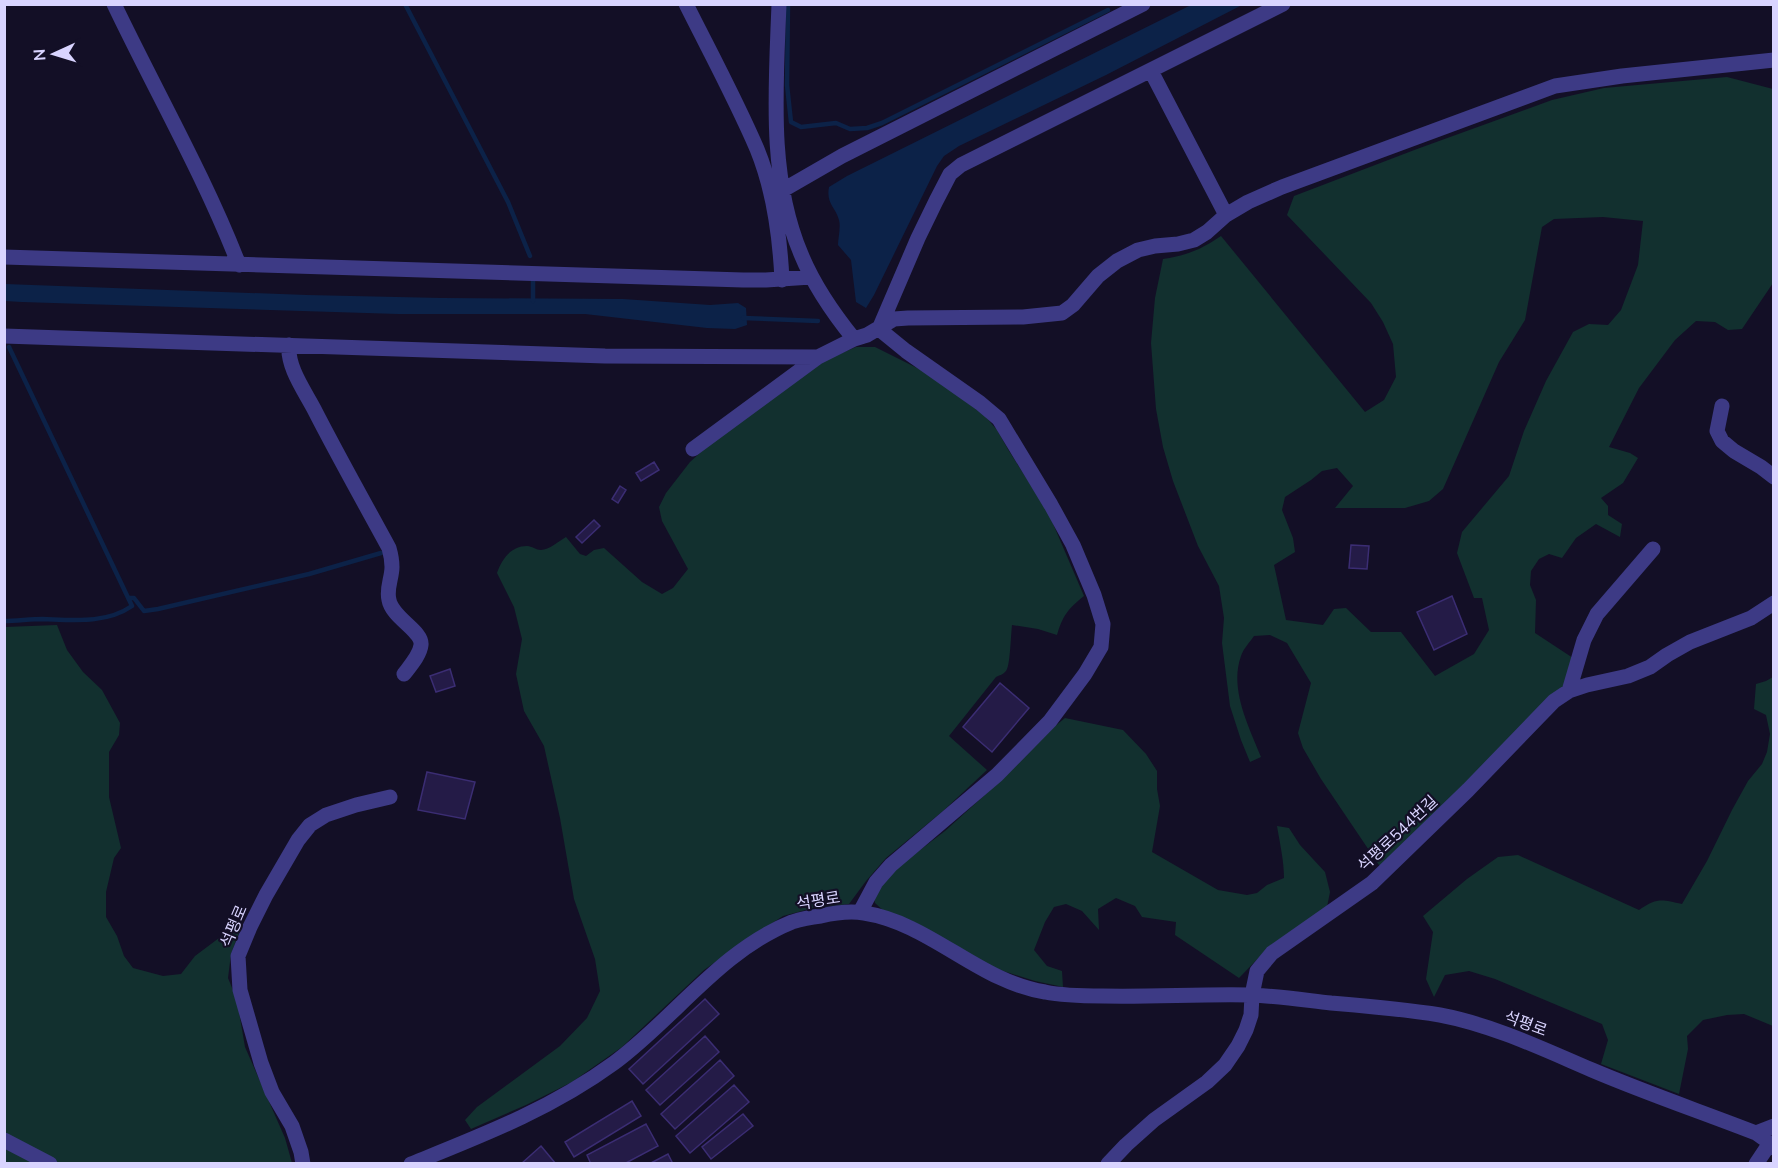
<svg xmlns="http://www.w3.org/2000/svg" width="1778" height="1168" viewBox="0 0 1778 1168" font-family="'Nunito Sans','Noto Sans KR',sans-serif">
  <style>
    .green { fill: #12302f; fill-rule: evenodd }
    .water { fill: #0c2248 }
    .lines { fill: none; stroke-linecap: round; stroke-linejoin: round }
    .stream { stroke: #0c2248; stroke-width: 4.5 }
    .building { fill: #241b47; stroke: #3b2d73; stroke-width: 1.5 }
    .minor { stroke: #3d3a85; stroke-width: 15 }
    .labels { text-anchor: middle; stroke-width: 4.5; stroke-linejoin: round; paint-order: stroke }
    .street-label { font-size: 16px; fill: #d9d4ff; stroke: #130f26 }
  </style>
  <rect width="100%" height="100%" fill="#130f26"/>
  <path class="green" d="M1727,77l46,12v194l-31,46 -14,1 -13,-8 -19,-1 -21,19 -36,48 -30,59 21,6 8,5 -15,25 -22,15 7,8v9l14,9 -2,13 -24,-13 -20,14 -14,20 -13,-4 -10,5 -8,12 -1,14 6,15 -1,33 38,25 -8,30 -184,180 -60,-89 -18,-31 -5,-15 13,-50 -24,-40 -17,-8 -16,1c-4,6 -11,13 -13,20 -12,33 8,71 20,101l-11,5 -9,-22 -11,-34 -8,-63 2,-25 -5,-32 -21,-40 -25,-65 -10,-34 -7,-38 -5,-66 4,-45 8,-39c25,-4 37,-9 58,-23l144,176 19,-12 12,-23 -3,-33 -10,-22 -12,-19 -84,-88 7,-19 123,-47 135,-49 52,-12zM1603,217l40,4 -5,44 -17,45 -13,15 -19,-1 -16,8 -27,49 -22,50 -15,45 -47,56 -5,21 17,45h8l7,32 -15,24 -39,22 -34,-44h-30l-25,-24 -12,1 -11,16 -37,-5 -12,-55 21,-13 -2,-14 -11,-28 3,-13 26,-17 11,-9 15,-3 16,18 -18,22h70l24,-7 14,-12 56,-127 26,-42 17,-93 12,-8z
    M856,347h19l56,28 54,41 12,14 12,21 39,61 36,84c-16,13 -21,19 -27,39l-19,-6 -26,-4c-1,9 -2,39 -5,44 -2,5 -7,6 -11,8l-47,59 38,34 -44,41 -57,47 -20,23 -17,23 -36,4 -30,8 -32,21 -47,33 -82,77 -50,35 -46,23 -55,24 -6,-9 12,-13 83,-61 27,-28 13,-27 -5,-32 -21,-60 -14,-81 -16,-72 -20,-35 -8,-37 6,-35 -8,-32 -17,-34c5,-14 14,-27 30,-27 5,0 9,4 14,4 8,0 18,-9 25,-13l14,17 6,2 8,-6 10,-2 38,34 20,12 11,-6 15,-19 -26,-48 -3,-14 7,-14 24,-31 33,-30 98,-70z
    M57,625l10,25 16,22 19,18 18,33 -1,12 -10,17v45l12,51 -7,10 -8,34v25l11,19 7,20 9,12 30,8 18,-2 14,-18 36,-27 8,4 -8,21 -3,24 9,22 8,47 40,91 7,25 -287,1v-537z
    M1773,677v351v-2l-29,-12 -17,1 -24,5 -16,16 1,13 -9,45 -78,-30 7,-24 -6,-16 -107,-45 -26,-8 -24,4 -11,22 -8,-18 7,-47 -10,-16 44,-37 31,-22 20,-2 121,55c19,-13 23,-10 43,-6l25,-43 25,-51 16,-29 14,-17 5,-12 3,-18 -4,-19 -12,-6 2,-25 10,-3z
    M1065,718l58,12 23,24 11,17v18l3,17 -8,46 66,38 29,5 10,-2 10,-8 17,-7c0,-17 -4,-34 -7,-52l12,2 11,17 25,27 5,20 -3,15 -57,39 -31,32 -64,-43 1,-13 -34,-5 -7,-11 -19,-8 -18,11 1,21 -17,-19 -16,-7 -12,3 -9,15 -11,28 13,16 15,5 1,16 -28,-6 -38,-12 -110,-55 -12,-11 -3,-13 27,-24 46,-35 42,-38 67,-66z"/>
  <path class="water" d="M1191,5h51l-136,70 -147,71 -15,10 -7,10 -63,129 -8,13 -10,-6 -5,-42 -13,-15c0,-7 3,-18 1,-25 -4,-14 -13,-16 -10,-33l18,-11z
    M5,284l302,11 135,3 181,1 87,6 28,-2 8,5 1,17 -12,4 -28,-1 -122,-14h-187l-376,-12 -17,-1z"/>
  <g class="lines">
    <path class="stream" d="M405,4l103,198 22,54
      M788,4l-1,81 4,37 10,5 35,-4 14,6 17,-1 15,-5 226,-113
      M533,280v21
      M743,318l75,3
      M129,598h5l10,13 14,-2 151,-35 72,-21
      M4,621c13,0 26,-2 39,-2 30,1 63,5 89,-13l-123,-259"/>
  </g>
  <path class="building" d="M654,462l5,8 -18,11 -5,-8z
    M620,486l6,4 -8,13 -6,-4z
    M594,520l6,6 -18,17 -6,-6z
    M1351,545l18,1 -2,23 -18,-1z
    M1452,596l15,38 -33,16 -17,-38z
    M450,669l5,17 -19,6 -6,-16z
    M1000,683l29,25 -37,44 -29,-25z
    M427,772l48,10 -10,37 -47,-9z
    M705,999l14,15 -76,70 -14,-15z
    M705,1036l14,16 -59,53 -14,-15z
    M720,1060l14,16 -59,53 -14,-15z
    M734,1085l15,17 -59,51 -14,-17z
    M632,1101l9,15 -67,41 -9,-15z
    M743,1114l10,12 -42,33 -9,-12z
    M646,1124l12,22 -34,18h-33l-4,-9z
    M541,1146l15,18h-34v-1z
    M668,1154l5,10h-24z"/>
  <g class="lines">
    <path class="minor" d="M114,4c42,88 90,171 125,261
      M686,4c24,48 50,96 71,145 16,39 23,89 25,131
      M779,4c-3,83 -11,172 22,250 13,32 32,59 53,85
      M1151,71l75,144
      M783,190l59,-34 301,-152
      M4,257l739,23h23l45,-3
      M879,329l39,-91 18,-37 14,-27 11,-9 322,-161
      M4,336l601,20 213,1 36,-18 13,-4 27,-16 14,-1 115,-1 39,-4 11,-8 25,-29 19,-15 21,-11 17,-4 23,-2 16,-4 13,-8 19,-17 22,-13 34,-15 273,-101 67,-10 152,-16
      M289,345c-2,22 15,45 25,64 24,47 50,93 75,139 2,7 3,13 3,19 0,11 -6,22 -3,33 3,18 34,31 32,45 -1,10 -11,21 -17,29
      M1722,406l-5,25 5,10 12,10 27,16 13,10
      M693,449l125,-92
      M1569,691l15,-51 13,-26 56,-65
      M860,912l16,-30 15,-17 106,-90 53,-54 35,-47 16,-27 2,-23 -9,-29 -21,-50 -22,-40 -52,-86 -19,-16 -74,-52 -27,-22
      M1756,1133l18,-7
      M4,1140l46,24
      M303,1164l-2,-12 -9,-26 -20,-34 -11,-29 -21,-73 -2,-34 12,-29 16,-32 32,-55 12,-15 16,-10 30,-10 34,-8
      M411,1164c72,-29 140,-55 203,-101 61,-45 106,-112 178,-141 9,-3 19,-5 29,-6 13,-3 30,-5 43,-3 66,10 115,69 181,79 19,4 39,4 58,4 49,1 98,-2 147,-1 27,1 54,5 81,8 36,3 73,6 109,12 53,10 103,34 152,55 54,23 110,42 164,63l14,10 4,5
      M1108,1164l18,-19 28,-25 53,-38 18,-17 13,-19 8,-16 5,-15 1,-20 5,-24 15,-18 100,-70 96,-93 86,-89 15,-10 18,-6 41,-9 22,-9 17,-12 23,-13 61,-24 23,-15
      M1756,1164l14,-21"/>
  </g>
  <g class="labels">
    <g class="street-label">
      <text transform="translate(1397 833) rotate(-43)" y="6">석평로544번길</text>
      <text transform="translate(818 900) rotate(-9)" y="6">석평로</text>
      <text transform="translate(233 926) rotate(-67)" y="6">석평로</text>
      <text transform="translate(1526 1023) rotate(20)" y="6">석평로</text>
    </g>
  </g>
  <rect width="1778" height="1168" fill="none" stroke="#d9d4ff" stroke-width="12"/>
  <g transform="translate(54 54) rotate(266)" stroke="#130f26" stroke-width="4.5" paint-order="stroke">
  <path d="M0-4.5L10 22L0 15L-10 22Z" fill="#d9d4ff"/>
  <text y="-9" font-size="16" font-weight="bold" text-anchor="middle" fill="#d9d4ff">N</text>
  </g>
</svg>
